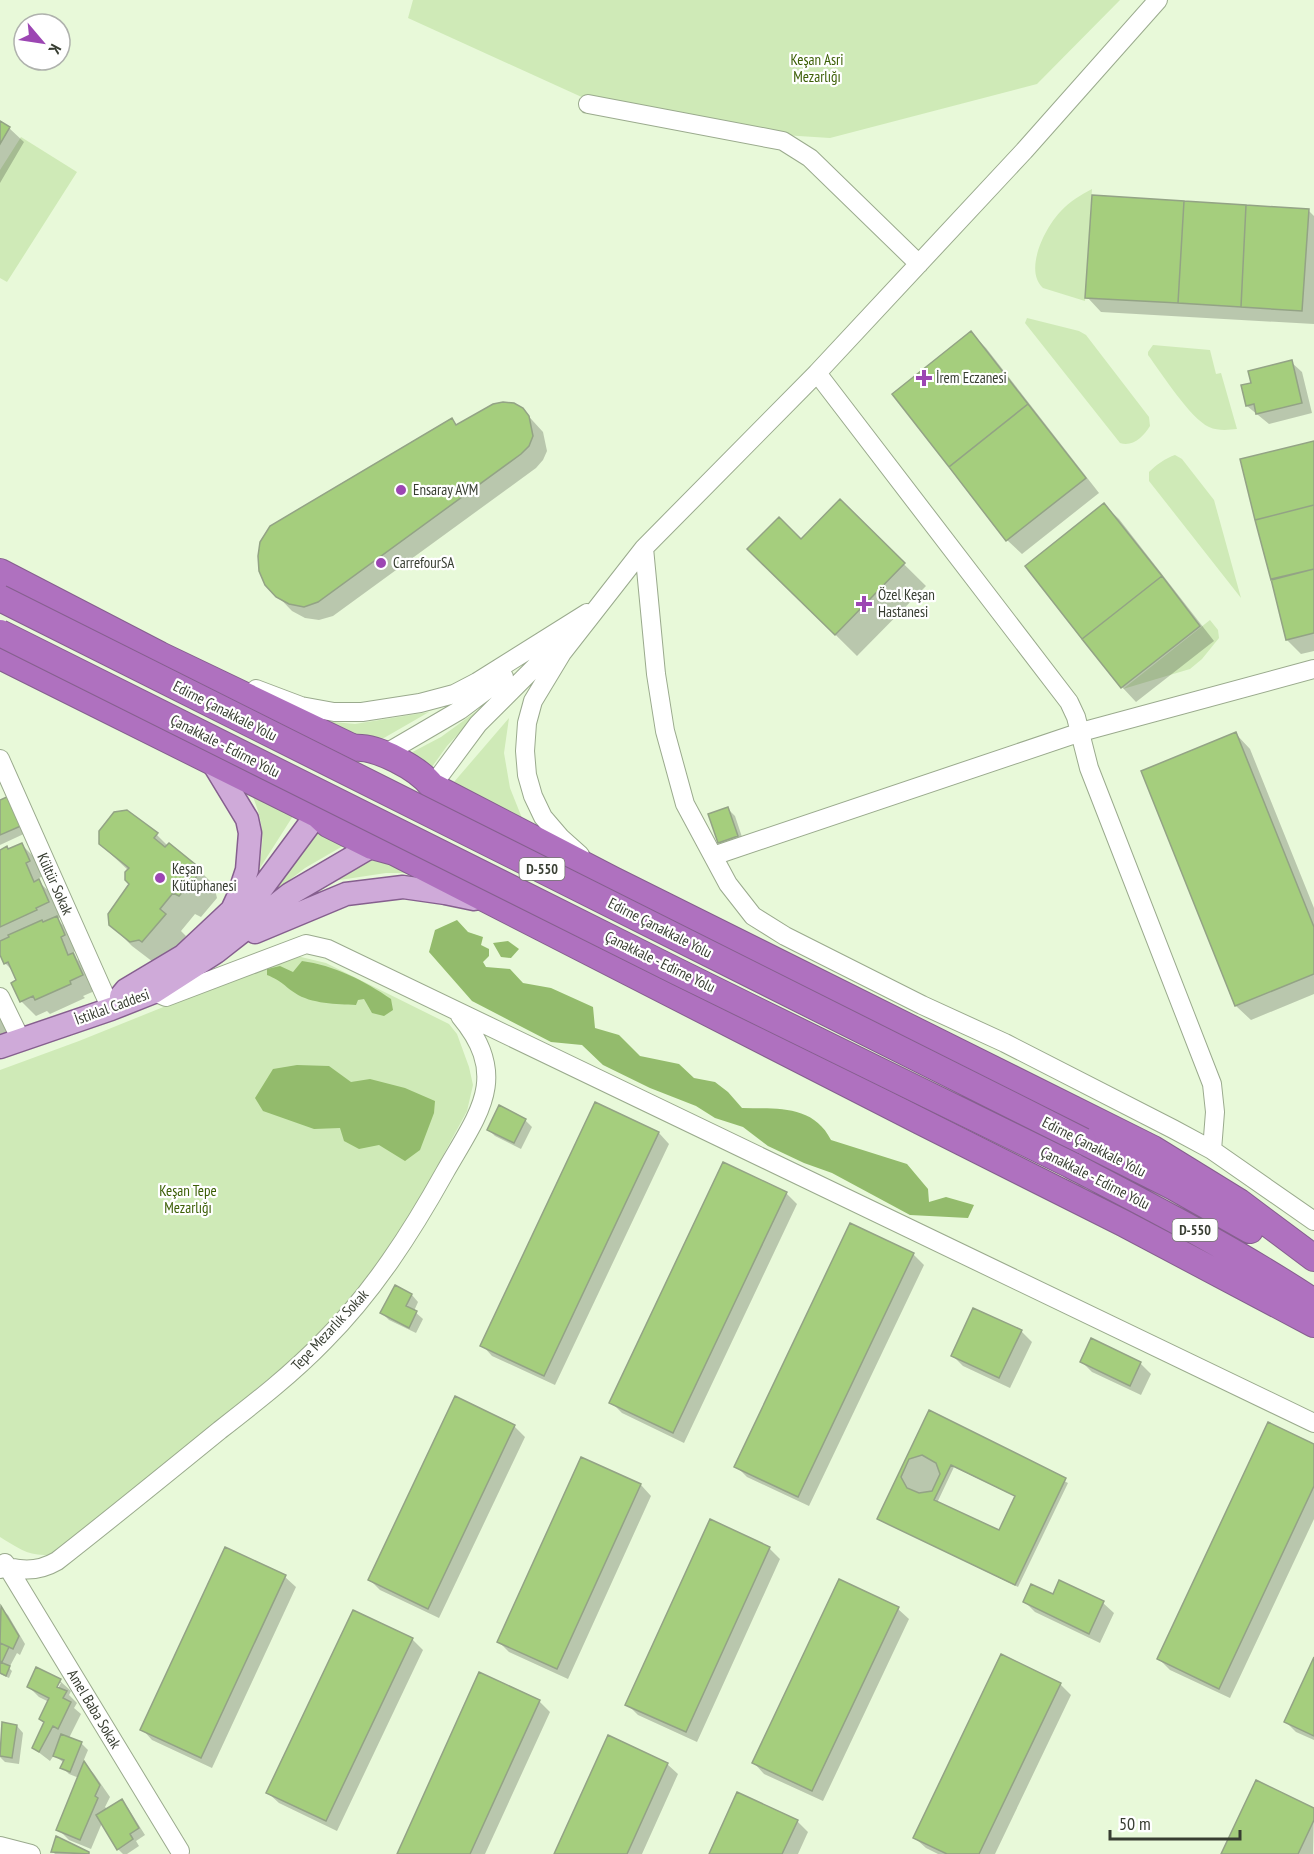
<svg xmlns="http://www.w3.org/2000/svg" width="1314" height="1854" viewBox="0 0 1314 1854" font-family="'PT Sans Narrow',sans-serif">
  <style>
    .green { fill: #cfeab7 }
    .forest { fill: #93bb6c }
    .shadow { fill: #0003; fill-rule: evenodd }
    .building { fill: #a5ce7d; stroke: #93a385; stroke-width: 1.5; fill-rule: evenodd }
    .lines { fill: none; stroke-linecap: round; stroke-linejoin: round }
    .minor-casing { stroke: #9aaa8d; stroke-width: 20 }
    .major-casing { stroke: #855f8e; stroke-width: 25 }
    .highway-casing { stroke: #855f8e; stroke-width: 28 }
    .minor { stroke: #fff; stroke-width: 18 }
    .major { stroke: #cfaad9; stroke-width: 22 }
    .highway { stroke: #af71bf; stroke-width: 26 }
    .highway-bridge-casing { stroke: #855f8e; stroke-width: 28; stroke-linecap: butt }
    .highway-bridge { stroke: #af71bf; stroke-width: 26 }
    .poi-dot { fill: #9c46b3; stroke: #fff; stroke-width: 2 }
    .labels { text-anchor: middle; stroke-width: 4.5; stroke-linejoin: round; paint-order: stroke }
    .shield { fill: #fff; stroke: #747870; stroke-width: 1.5 }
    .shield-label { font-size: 14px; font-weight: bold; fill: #383e32 }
    .park-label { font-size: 15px; fill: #3c5f06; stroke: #fff }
    .poi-label { font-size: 15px; fill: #383e32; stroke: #fff; text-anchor: start }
    .street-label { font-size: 15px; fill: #383e32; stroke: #fff }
  </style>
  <rect width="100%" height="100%" fill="#e8f9d9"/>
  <path class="green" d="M413,0h707l-83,84 -207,54 -47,-3 -197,-36 -178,-81z
    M21,137l56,35 -70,110 -7,-4v-108z
    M1092,189l-7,112 -42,-13c-20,-18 3,-62 18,-77 9,-10 20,-16 31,-22z
    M1027,318l52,13 7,4 63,82 1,9c-7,11 -17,21 -30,17l-95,-120z
    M1153,345l57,5 6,24 5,-1 16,56c-9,1 -19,2 -28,-2 -19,-9 -47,-53 -61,-72v-3z
    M1175,455l7,4 32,41 27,98 -92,-117v-9c7,-7 17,-14 26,-17z
    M1210,620l8,10 1,8 -17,21 -12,10 -67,20z
    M485,705l-38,41 -18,25 -26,-14 38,-20z
    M429,712l-59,34 -47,-25 32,3z
    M509,718l-5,35 6,35 12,30 -68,-36z
    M251,792l42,24 -35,55c7,-33 6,-48 -7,-79z
    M321,829l27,14 -43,25 -36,28z
    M377,858l35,15h-26l-53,8z
    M297,956l29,7 123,61 8,10 12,33 4,18 -6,26 -61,113 -51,69 -50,56 -250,205c-25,4 -35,-5 -55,-17v-467l79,-29 191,-77z"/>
  <path class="forest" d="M457,920l11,12 15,5 -2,8 8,4v7l-6,6 3,5 24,2 13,14 28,5 42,19 2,21 24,7 21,21 39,8 15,14 21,4 13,10 14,16c33,1 71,-4 89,32l76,24 21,25 1,13 17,-5 28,8 -6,13 -58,-3 -78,-42 -28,-10 -36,-17 -25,-19 -28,-9 -19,-12 -46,-18 -47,-23 -21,-20 -31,-3 -79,-41 -43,-49 6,-22z
    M508,941l11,8 -8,9 -10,-1 -8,-14z
    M302,961c31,4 63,20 89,38l2,11 -9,6 -12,-3 -8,-14 -6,1 -2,5c-19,-1 -45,-1 -61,-12 -12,-8 -13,-12 -28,-18v-6l13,-3 13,6z
    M297,1065l32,1 22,16 19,-3 35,9 30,13 -1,12 -14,37 -15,11 -26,-16 -20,4 -15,-8 -4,-13 -26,1 -51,-18 -8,-13 18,-29z"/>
  <path class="shadow" d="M0,122l9,6 15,14 -24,41z
    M1308,210l6,6v108l-213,-12 -14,-15z
    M971,333l15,15 113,145 -77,61 -15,-14z
    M1291,362l11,10 10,41 -43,11 -22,-18 -4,-19 10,-3z
    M522,409l21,23 4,19 -4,9 -7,8 -203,148 -14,4 -14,-2 -13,-7 -26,-27 186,-164 6,6z
    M1314,443v208l-13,3 -14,-14z
    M840,501l86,85 -69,70 -108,-107 52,-8z
    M1104,505l15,14 95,122 -78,61 -14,-15z
    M1236,734l14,15 64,159v86l-63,26 -15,-14 -93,-234z
    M0,802l28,30 -28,13z
    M728,809l7,7 9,27 -18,6 -7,-7z
    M157,835l11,11 1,-1 26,21 22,22 -2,2 2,8 -16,19 -6,-3 -14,17 5,5 -22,27 -11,-1 -21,-16 -22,-22 21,-40 -3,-14 -28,-26z
    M22,845l14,14 8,17 -5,2 3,7 11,10 9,21 -5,3 14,14 7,16 -4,3 3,7 10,10 10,21 -14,6 2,2 -35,16 -3,-3 -11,5 -15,-15 -8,-18 5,-2 -4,-9 -9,-9 -5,-12v-100l9,-1z
    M0,1011l8,25 -8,2z
    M596,1104l63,29 10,11 -114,241 -63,-29 -10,-11z
    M525,1120l7,7 -11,22 -26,-13 -7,-7z
    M786,1193l11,11 -113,239 -62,-30 -11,-11z
    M913,1254l11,11 -115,241 -62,-29 -11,-11z
    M396,1287l16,8 6,7 -4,9 9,8 -7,14 -27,-13 -7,-7z
    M1021,1331l11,11 -22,46 -47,-22 -10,-10z
    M1082,1362l58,1 11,11 -10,21 -49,-23z
    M929,1412l139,71 -50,104 -139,-68zM954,1467l63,30 -18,35 -62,-29z
    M514,1426l11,11 -86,181 -59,-28 -10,-10z
    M1314,1446v73l-84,179 -60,-28 -11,-11z
    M582,1459l59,26 10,11 -83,183 -59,-27 -10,-10z
    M769,1548l11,11 -83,183 -59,-27 -11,-11z
    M285,1577l11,10 -84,181 -60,-28 -10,-11z
    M1060,1582l43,21 11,10 -14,30 -65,-31 -10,-10 28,-6z
    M0,1608l8,7 17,29 -5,11 -3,-2 -8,15 3,3 -3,7 -9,-4z
    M898,1609l11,10 -86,182 -59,-27 -10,-11z
    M412,1639l11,11 -86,181 -58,-28 -11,-10z
    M1314,1660v80l-18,-8 -11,-11z
    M37,1669l23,12 11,10 -2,4 8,8 -3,5 7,6 -12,24 12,5 7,7 -5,12 11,12 16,23 -5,10 3,3 13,-9 7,7 17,27 -9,6 3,5 -12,8h-4l-5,-5 -16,-26 -11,26 -22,-9 -11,-11 21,-51 -10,-4 -7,-7 2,-4 -10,-8 -4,6 -17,-13 12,-24 -5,-5 9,-17 -10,-5 -10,-10zM58,1683h3l-6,11z
    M1060,1684l11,11 -76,159h-57l-12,-6 -11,-10z
    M539,1701l11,11 -65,142h-86z
    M3,1724l14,2 6,7 -4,31 -14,-2 -5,-5z
    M667,1764l11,10 -36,80h-87z
    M1314,1809l-1,45h-91z
    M797,1821l11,11 -10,22h-87z
    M53,1852l36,1v1h-34z"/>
  <path class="building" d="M0,121l10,6 -10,17z
    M1092,195l92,6 -6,102 -93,-5z
    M1184,201l62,4 -5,102 -63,-4z
    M1246,205l63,4 -7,102 -61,-4z
    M971,331l57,73 -79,63 -57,-73z
    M1292,360l10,43 -46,11 -2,-10 -8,2 -5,-21 10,-2 -3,-12z
    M503,402l11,1 9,5 6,8 4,20 -4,10 -8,8 -203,148 -14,5 -15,-3 -13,-7 -11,-12 -6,-14 -1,-15 2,-14 10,-16 182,-108 4,7 37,-21z
    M1028,404l58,74 -80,63 -57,-74z
    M1314,441v64l-59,15 -15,-61z
    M840,499l65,64 -70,72 -88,-86 32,-32 22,22z
    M1104,503l58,73 -80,63 -57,-73z
    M1314,505v64l-43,11 -16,-60z
    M1314,569v64l-28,7 -15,-61z
    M1162,576l38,50 -79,62 -39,-49z
    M1236,732l78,195v47l-79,32 -94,-235z
    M9,796l14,29 -23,10v-35z
    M728,807l10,29 -20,7 -10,-29z
    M127,810l31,23 -4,5 11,9 4,-4 27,22 -2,3 3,8 -18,20 -6,-3 -13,16 6,5 -24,28 -3,-2 -9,2 -21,-17 -1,-11 21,-30 -4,-4v-8l4,-4 -30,-24v-13l15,-19z
    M22,843l8,18 -4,2 8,19 5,-3 10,23 -13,6 1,2 -37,17v-77l7,-4 1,3z
    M57,916l8,19 -4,2 7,18 5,-2 10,22 -13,6 1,3 -36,16 -2,-4 -13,6 -9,-19 5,-3 -8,-18 -4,2 -4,-9v-14l9,-4 -1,-2 34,-15 1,2z
    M595,1102l64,30 -115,244 -64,-30z
    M499,1105l27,14 -12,24 -27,-13z
    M723,1162l64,30 -114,241 -64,-30z
    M850,1223l64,30 -116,244 -64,-30z
    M395,1285l17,9 -6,12 11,5 -8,17 -29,-15z
    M973,1308l49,22 -23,48 -48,-22z
    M1091,1338l50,24 -11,24 -50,-24z
    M455,1396l60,29 -87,184 -60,-29z
    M929,1410l137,68 -51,107 -138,-66zM951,1465l64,31 -16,34 -65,-30z
    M1268,1422l46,22v42l-95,203 -62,-30z
    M922,1455l14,8 4,11 -8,17 -13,2 -12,-5 -6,-11 8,-18z
    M581,1457l60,27 -84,185 -60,-27z
    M710,1519l60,28 -84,185 -61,-27z
    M225,1547l61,28 -85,183 -61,-28z
    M839,1579l60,28 -87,184 -60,-28z
    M1059,1580l45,21 -15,33 -66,-32 8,-18 22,10z
    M1,1606l18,30 -6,13 -13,-6z
    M353,1610l60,28 -87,183 -60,-28z
    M0,1643l9,4 -7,15 -2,-1z
    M1001,1654l60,29 -82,171h-32l-34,-16z
    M1314,1657v79l-30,-14z
    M0,1662l10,4 -4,10 -6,-3z
    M36,1667l25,12 -4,8 10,4 -4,7 8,4 -13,27 -5,-3 -14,26 -7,-4 12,-26 -5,-3 10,-21 -22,-11z
    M479,1672l61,28 -70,154h-73z
    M2,1722l15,3 -5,33 -12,-2z
    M61,1734l21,8 -12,30 -10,-4 4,-8 -11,-4z
    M608,1735l60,28 -41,91h-73z
    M84,1761l16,24 -5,11 3,2 -18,42 -24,-10z
    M1256,1780l58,28v12l-16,34h-77z
    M737,1792l61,28 -16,34h-73z
    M122,1799l17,29 -9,6 3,5 -16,11 -21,-35z
    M56,1836l33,16v2l-38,-2z"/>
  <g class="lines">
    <defs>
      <path id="minor" d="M588,104l195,37 27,17 109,106
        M817,373l252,329 7,15 13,51 123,316 3,28 -3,38
        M644,548l12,126 9,57 20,73 43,80 25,32 32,20 137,69 83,38 168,86 39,21 102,71
        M256,689l45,17 33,6h28l58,-9 34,-9 23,-12 110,-69
        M383,755l77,-45 44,-33
        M0,759l111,250
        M432,786l46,-62 82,-82
        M580,855l-19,-17 -18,-21 -10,-21 -6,-21 -2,-24 2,-28 6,-22 29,-48 82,-105 173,-175 207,-222 134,-151
        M713,856l368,-124 233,-63
        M154,992l12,5 140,-53 22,5 986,474
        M0,997l21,43
        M5,1563l175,288
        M0,1569c7,-3 11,-1 19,0 14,2 26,-1 38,-8 55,-43 109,-87 163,-131 36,-28 72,-56 104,-89 49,-49 87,-108 121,-169 33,-58 66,-95 15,-156
        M0,1846l31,8"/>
      <path id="major" d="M230,919l21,-16 66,-89
        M255,932l91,-38 57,-7 42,6 29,6
        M121,996l5,-6 57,-34 49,-46 6,-13 9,-27 3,-37 -3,-14 -34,-56
        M0,1047l111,-38 43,-17 62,-40 74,-58 82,-48"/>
      <path id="highway" d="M0,572l160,83 194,93c23,-2 64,20 78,38l181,94 540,269 86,53 75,56
        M0,656l317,158 11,10 44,22 22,6 526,269 203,102 191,101
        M1083,1141l91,46 76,43
        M1073,1166c82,43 164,85 241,136"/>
    </defs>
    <use href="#minor" class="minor-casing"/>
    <use href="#major" class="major-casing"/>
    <use href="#highway" class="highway-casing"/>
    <use href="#minor" class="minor"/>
    <use href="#major" class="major"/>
    <use href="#highway" class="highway"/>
    <defs>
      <path id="highway-bridge" d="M0,598l1083,543
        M0,633l678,339 395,194"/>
    </defs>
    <use href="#highway-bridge" class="highway-bridge-casing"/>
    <use href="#highway-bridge" class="highway-bridge"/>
  </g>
  <g class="poi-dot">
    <path d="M921 369h6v6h6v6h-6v6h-6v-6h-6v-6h6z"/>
    <circle cx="401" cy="490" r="6"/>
    <circle cx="381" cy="563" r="6"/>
    <path d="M861 595h6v6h6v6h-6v6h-6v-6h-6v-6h6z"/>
    <circle cx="160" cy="878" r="6"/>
  </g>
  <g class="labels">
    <g class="shield">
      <rect x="519.5" y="858" width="45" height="22" rx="4.5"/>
      <rect x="1172.5" y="1219" width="45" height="22" rx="4.5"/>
    </g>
    <g class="shield-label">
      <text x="542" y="874">D-550</text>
      <text x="1195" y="1235">D-550</text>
    </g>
    <g class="park-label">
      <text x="817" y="65">Keşan Asri<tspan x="817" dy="17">Mezarlığı</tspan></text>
      <text x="188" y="1196">Keşan Tepe<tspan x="188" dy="17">Mezarlığı</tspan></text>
    </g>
    <g class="poi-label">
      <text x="936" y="383">İrem Eczanesi</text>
      <text x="413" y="495">Ensaray AVM</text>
      <text x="393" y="568">CarrefourSA</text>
      <text x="878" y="600">Özel Keşan<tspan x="878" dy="17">Hastanesi</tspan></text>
      <text x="172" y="874">Keşan<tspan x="172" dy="17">Kütüphanesi</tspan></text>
    </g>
    <g class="street-label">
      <text transform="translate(225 711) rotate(27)" y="5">Edirne Çanakkale Yolu</text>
      <text transform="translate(225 746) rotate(27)" y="5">Çanakkale - Edirne Yolu</text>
      <text transform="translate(55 884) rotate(66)" y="5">Kültür Sokak</text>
      <text transform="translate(660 928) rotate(27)" y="5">Edirne Çanakkale Yolu</text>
      <text transform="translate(660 962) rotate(26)" y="5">Çanakkale - Edirne Yolu</text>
      <text transform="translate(112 1007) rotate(-20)" y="5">İstiklal Caddesi</text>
      <text transform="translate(1094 1147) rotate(27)" y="5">Edirne Çanakkale Yolu</text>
      <text transform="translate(1095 1178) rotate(27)" y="5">Çanakkale - Edirne Yolu</text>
      <text transform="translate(330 1330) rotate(-47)" y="5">Tepe Mezarlık Sokak</text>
      <text transform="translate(94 1709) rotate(59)" y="5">Amel Baba Sokak</text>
    </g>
  </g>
  <g transform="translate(42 42) rotate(119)"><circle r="28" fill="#ffffff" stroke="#afb2ad" stroke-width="1.5"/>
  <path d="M0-4.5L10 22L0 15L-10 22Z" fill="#9c46b3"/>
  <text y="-9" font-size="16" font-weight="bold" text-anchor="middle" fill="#383e32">K</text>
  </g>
  <path d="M1110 1830v9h130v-9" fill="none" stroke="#383e32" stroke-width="3"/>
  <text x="1119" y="1830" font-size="18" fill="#383e32" stroke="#ffffff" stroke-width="4.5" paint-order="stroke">50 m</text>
</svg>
